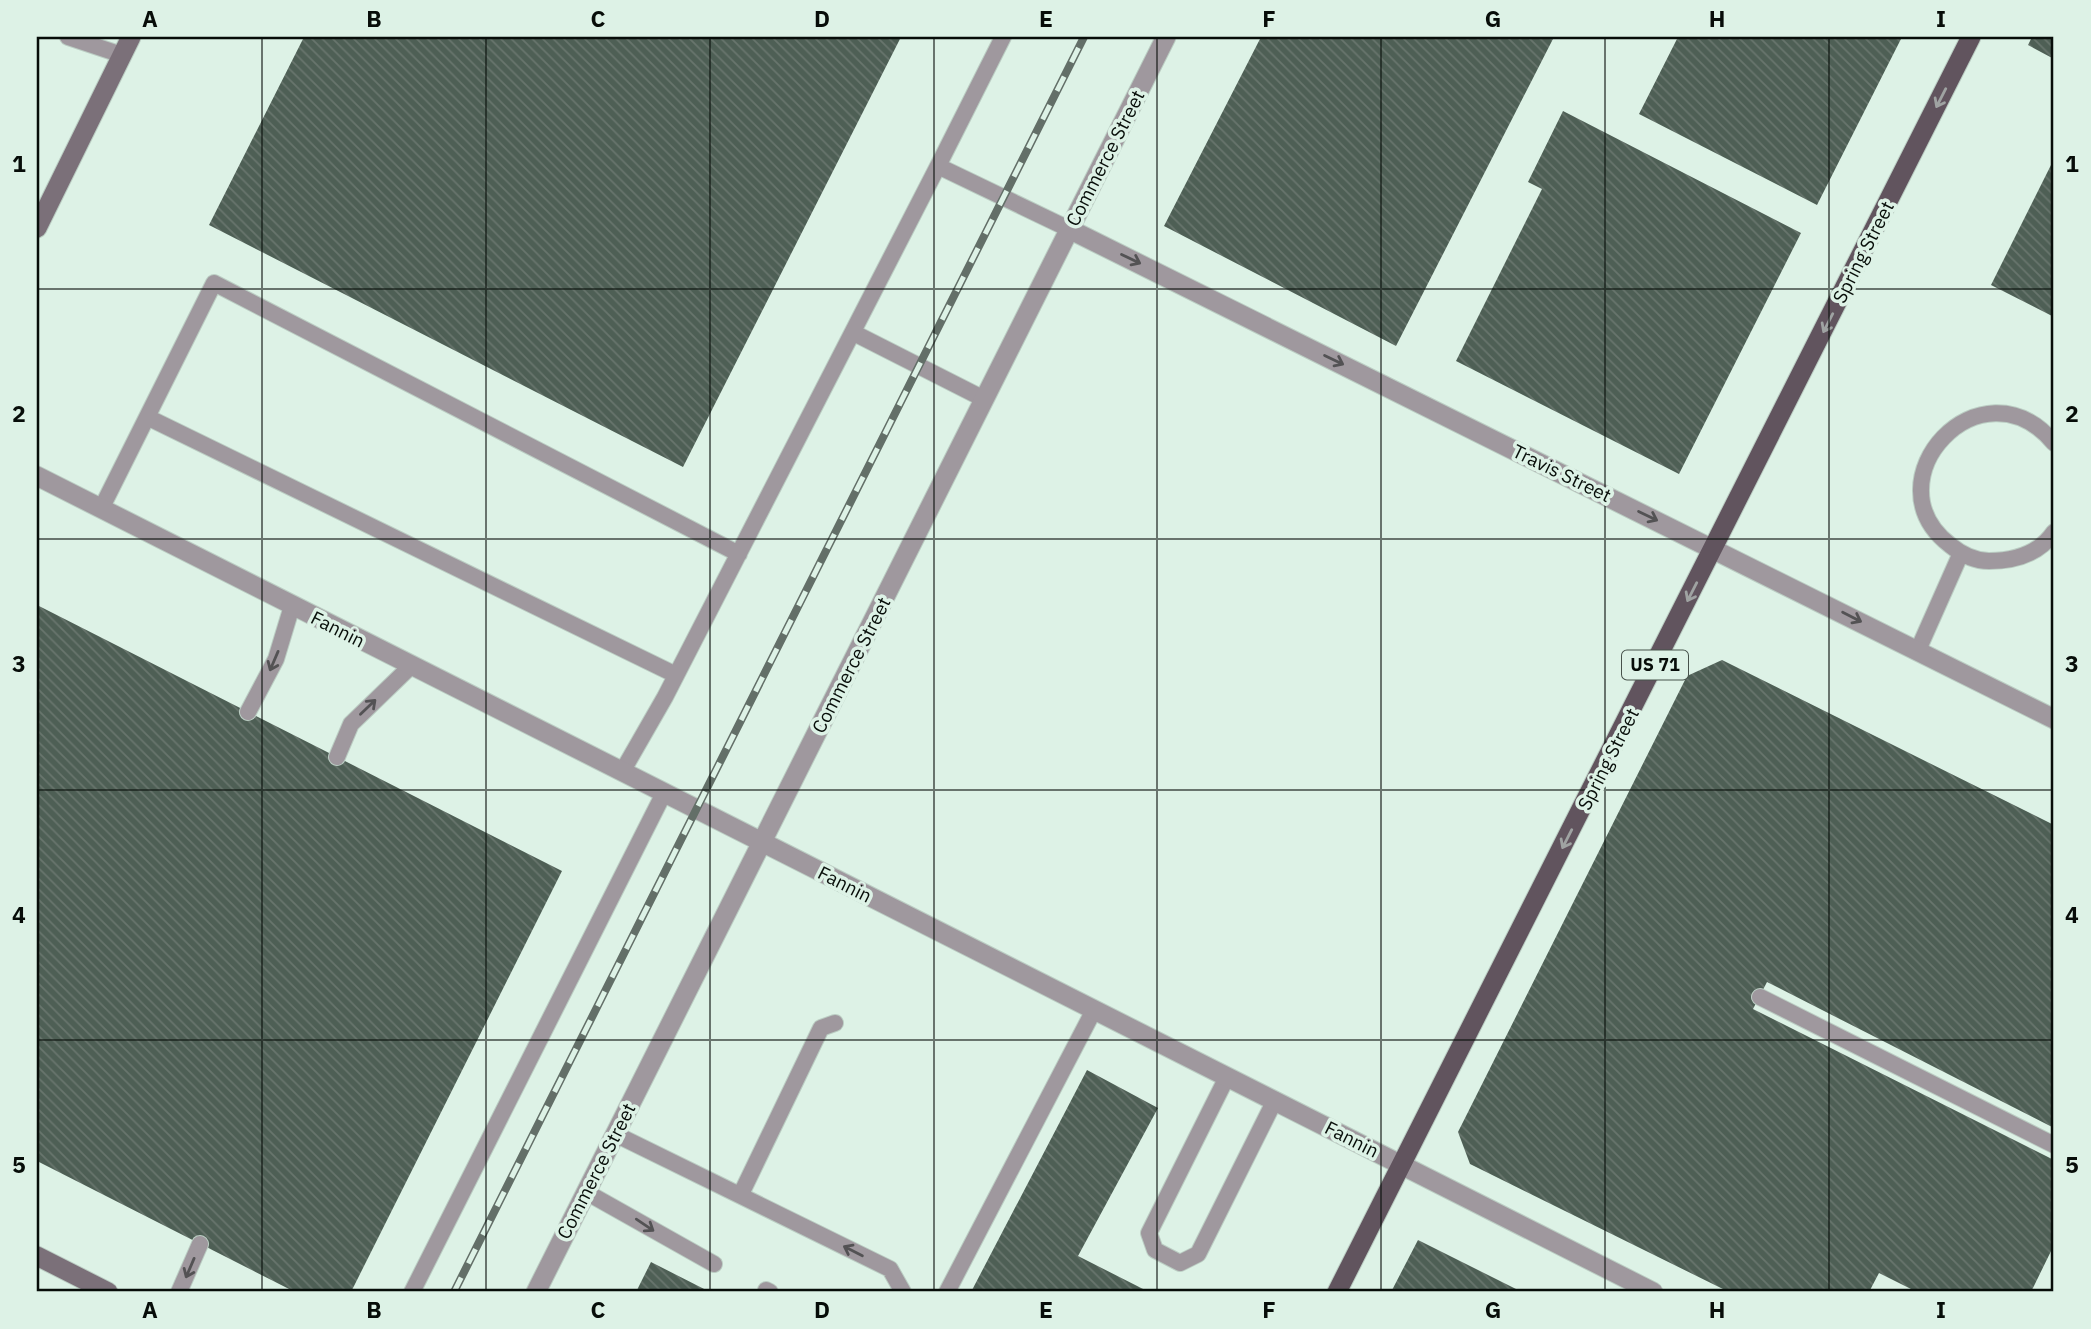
<svg xmlns="http://www.w3.org/2000/svg" width="2091" height="1329" viewBox="0 0 2091 1329" font-family="'IBM Plex Sans',sans-serif">
  <style>
    .building { fill: url(#building-back-hatch) }
    .lines { fill: none; stroke-linecap: round; stroke-linejoin: round }
    .service-casing { stroke: #bbcdc3; stroke-width: 18 }
    .minor-casing { stroke: #bbcdc3; stroke-width: 21 }
    .secondary-casing { stroke: #bbcdc3; stroke-width: 21 }
    .primary-casing { stroke: #bbcdc3; stroke-width: 21 }
    .service { stroke: #9f989e; stroke-width: 16 }
    .minor { stroke: #9f989e; stroke-width: 19 }
    .secondary { stroke: #7b7079; stroke-width: 19 }
    .primary { stroke: #61545e; stroke-width: 19 }
    .rail-casing { stroke: #636f68; stroke-width: 8 }
    .rail { stroke: #ddf2e6; stroke-width: 5; stroke-dasharray: 16; stroke-linecap: butt }
    .oneway { stroke: #9fa3a2 }
    .oneway2 { stroke: #535254 }
    .grid { fill: none; stroke: #070d09; stroke-width: 2; stroke-opacity: 0.55 }
    .labels { text-anchor: middle; stroke-width: 7; stroke-linejoin: round; paint-order: stroke }
    .shield { fill: #ddf2e6; stroke: #47524b; stroke-width: 2 }
    .shield-label { font-size: 18px; font-weight: bold; fill: #070d09 }
    .street-label { font-size: 19px; fill: #070d09; stroke: #ddf2e6 }
    .neatline { fill: none; stroke: #070d09; stroke-width: 2.5 }
    .grid-label { font-size: 23px; text-anchor: middle; font-weight: bold; fill: #070d09 }
  </style>
  <defs>
    <pattern id="building-back-hatch" width="6" height="6" patternUnits="userSpaceOnUse" patternTransform="scale(1.75)"><rect width="6" height="6" fill="#4e5f55"/><path d="M-1 5l2 2M0 0l6 6M5-1l2 2" fill="none" stroke="#68756d"/></pattern>
  </defs>
  <rect width="100%" height="100%" fill="#ddf2e6"/>
  <path class="building" d="M304,37h597l-218,430 -474,-242z
    M1261,37h293l-158,309 -232,-120z
    M1678,37h224l-85,168 -178,-91z
    M2032,37h22v22l-26,-14z
    M1563,111l238,122 -122,241 -223,-113 86,-172 -14,-7z
    M2054,159v158l-63,-32z
    M37,605l525,266 -211,421h-56l-258,-131z
    M1722,660l332,165v303l-287,-146 -14,27 301,151v85l-23,47h-114l-38,-19 -10,19h-140l-259,-128 -12,-32 229,-456z
    M1087,1070l71,38 -80,148 71,36h-178z
    M1418,1240l104,52h-131z
    M651,1262l59,30h-74z"/>
  <g class="lines">
    <defs>
      <path id="service" d="M68,37l54,18
        M938,166l65,-129
        M854,333l130,66
        M147,417l529,258
        M2054,443c-73,-87 -187,38 -104,102 11,9 25,16 39,16 26,0 50,-7 65,-29
        M101,509l113,-226 525,271
        M1918,650l43,-97
        M248,712l28,-53 16,-53
        M337,757l14,-33 60,-58
        M622,772l43,-75 273,-531 131,63
        M1760,997l294,148
        M1227,1077l-78,156 6,17 25,13 18,-9 77,-154
        M615,1134l275,135 13,23
        M586,1192l128,72
        M741,1194l80,-166 14,-5
        M766,1290l4,2
        M179,1292l21,-48
        M412,1292l252,-499
        M947,1292l147,-282"/>
      <path id="minor" d="M1069,229l985,490
        M37,476l1616,816
        M536,1292l630,-1255"/>
      <path id="secondary" d="M37,228l94,-191
        M37,1256l71,36"/>
      <path id="primary" d="M1337,1292l634,-1255"/>
    </defs>
    <use href="#service" class="service-casing"/>
    <use href="#minor" class="minor-casing"/>
    <use href="#secondary" class="secondary-casing"/>
    <use href="#primary" class="primary-casing"/>
    <use href="#service" class="service"/>
    <use href="#minor" class="minor"/>
    <use href="#secondary" class="secondary"/>
    <use href="#primary" class="primary"/>
    <defs>
      <path id="rail" d="M454,1292l630,-1255"/>
    </defs>
    <use href="#rail" class="rail-casing"/>
    <use href="#rail" class="rail"/>
  </g>
  <defs><path id="oneway-shaft" d="M-6 0H5M1.5-3L5.5 0L1.5 3" fill="none" stroke-width="1.6" stroke-linecap="round" stroke-linejoin="round" transform="scale(1.75)"/></defs>
  <g class="oneway">
    <use href="#oneway-shaft" transform="translate(1941 98) rotate(117)"/>
    <use href="#oneway-shaft" transform="translate(1828 323) rotate(117)"/>
    <use href="#oneway-shaft" transform="translate(1692 592) rotate(117)"/>
    <use href="#oneway-shaft" transform="translate(1567 839) rotate(117)"/>
  </g>
  <g class="oneway2">
    <use href="#oneway-shaft" transform="translate(1131 259) rotate(26)"/>
    <use href="#oneway-shaft" transform="translate(1334 360) rotate(26)"/>
    <use href="#oneway-shaft" transform="translate(1648 516) rotate(26)"/>
    <use href="#oneway-shaft" transform="translate(1852 617) rotate(27)"/>
    <use href="#oneway-shaft" transform="translate(274 661) rotate(113)"/>
    <use href="#oneway-shaft" transform="translate(368 707) rotate(-44)"/>
    <use href="#oneway-shaft" transform="translate(645 1225) rotate(34)"/>
    <use href="#oneway-shaft" transform="translate(853 1251) rotate(-153)"/>
    <use href="#oneway-shaft" transform="translate(190 1268) rotate(113)"/>
  </g>
  <path class="grid" d="M262,37v1255M486,37v1255M710,37v1255M934,37v1255M1157,37v1255M1381,37v1255M1605,37v1255M1829,37v1255M37,289h2017M37,539h2017M37,790h2017M37,1040h2017"/>
  <g class="labels">
    <rect class="shield" x="1622" y="650.5" width="66" height="29" rx="5"/>
    <g class="shield-label">
      <text x="1655" y="671">US 71</text>
    </g>
    <g class="street-label">
      <text transform="translate(1105 158) rotate(-63)" y="7">Commerce Street</text>
      <text transform="translate(1863 252) rotate(-63)" y="7">Spring Street</text>
      <text transform="translate(1562 473) rotate(26)" y="7">Travis Street</text>
      <text transform="translate(338 629) rotate(27)" y="7">Fannin</text>
      <text transform="translate(851 665) rotate(-63)" y="7">Commerce Street</text>
      <text transform="translate(1608 759) rotate(-63)" y="7">Spring Street</text>
      <text transform="translate(845 884) rotate(27)" y="7">Fannin</text>
      <text transform="translate(1352 1139) rotate(27)" y="7">Fannin</text>
      <text transform="translate(596 1171) rotate(-63)" y="7">Commerce Street</text>
    </g>
  </g>
  <rect width="2091" height="1329" fill="none" stroke="#ddf2e6" stroke-width="77"/>
  <rect x="38" y="38" width="2014" height="1252" class="neatline"/>
  <g class="grid-label">
    <text x="150" y="27">A</text>
    <text x="374" y="27">B</text>
    <text x="598" y="27">C</text>
    <text x="822" y="27">D</text>
    <text x="1046" y="27">E</text>
    <text x="1269" y="27">F</text>
    <text x="1493" y="27">G</text>
    <text x="1717" y="27">H</text>
    <text x="1941" y="27">I</text>
    <text x="19" y="172">1</text>
    <text x="2072" y="172">1</text>
    <text x="19" y="422">2</text>
    <text x="2072" y="422">2</text>
    <text x="19" y="672">3</text>
    <text x="2072" y="672">3</text>
    <text x="19" y="923">4</text>
    <text x="2072" y="923">4</text>
    <text x="19" y="1173">5</text>
    <text x="2072" y="1173">5</text>
    <text x="150" y="1318">A</text>
    <text x="374" y="1318">B</text>
    <text x="598" y="1318">C</text>
    <text x="822" y="1318">D</text>
    <text x="1046" y="1318">E</text>
    <text x="1269" y="1318">F</text>
    <text x="1493" y="1318">G</text>
    <text x="1717" y="1318">H</text>
    <text x="1941" y="1318">I</text>
  </g>
</svg>
